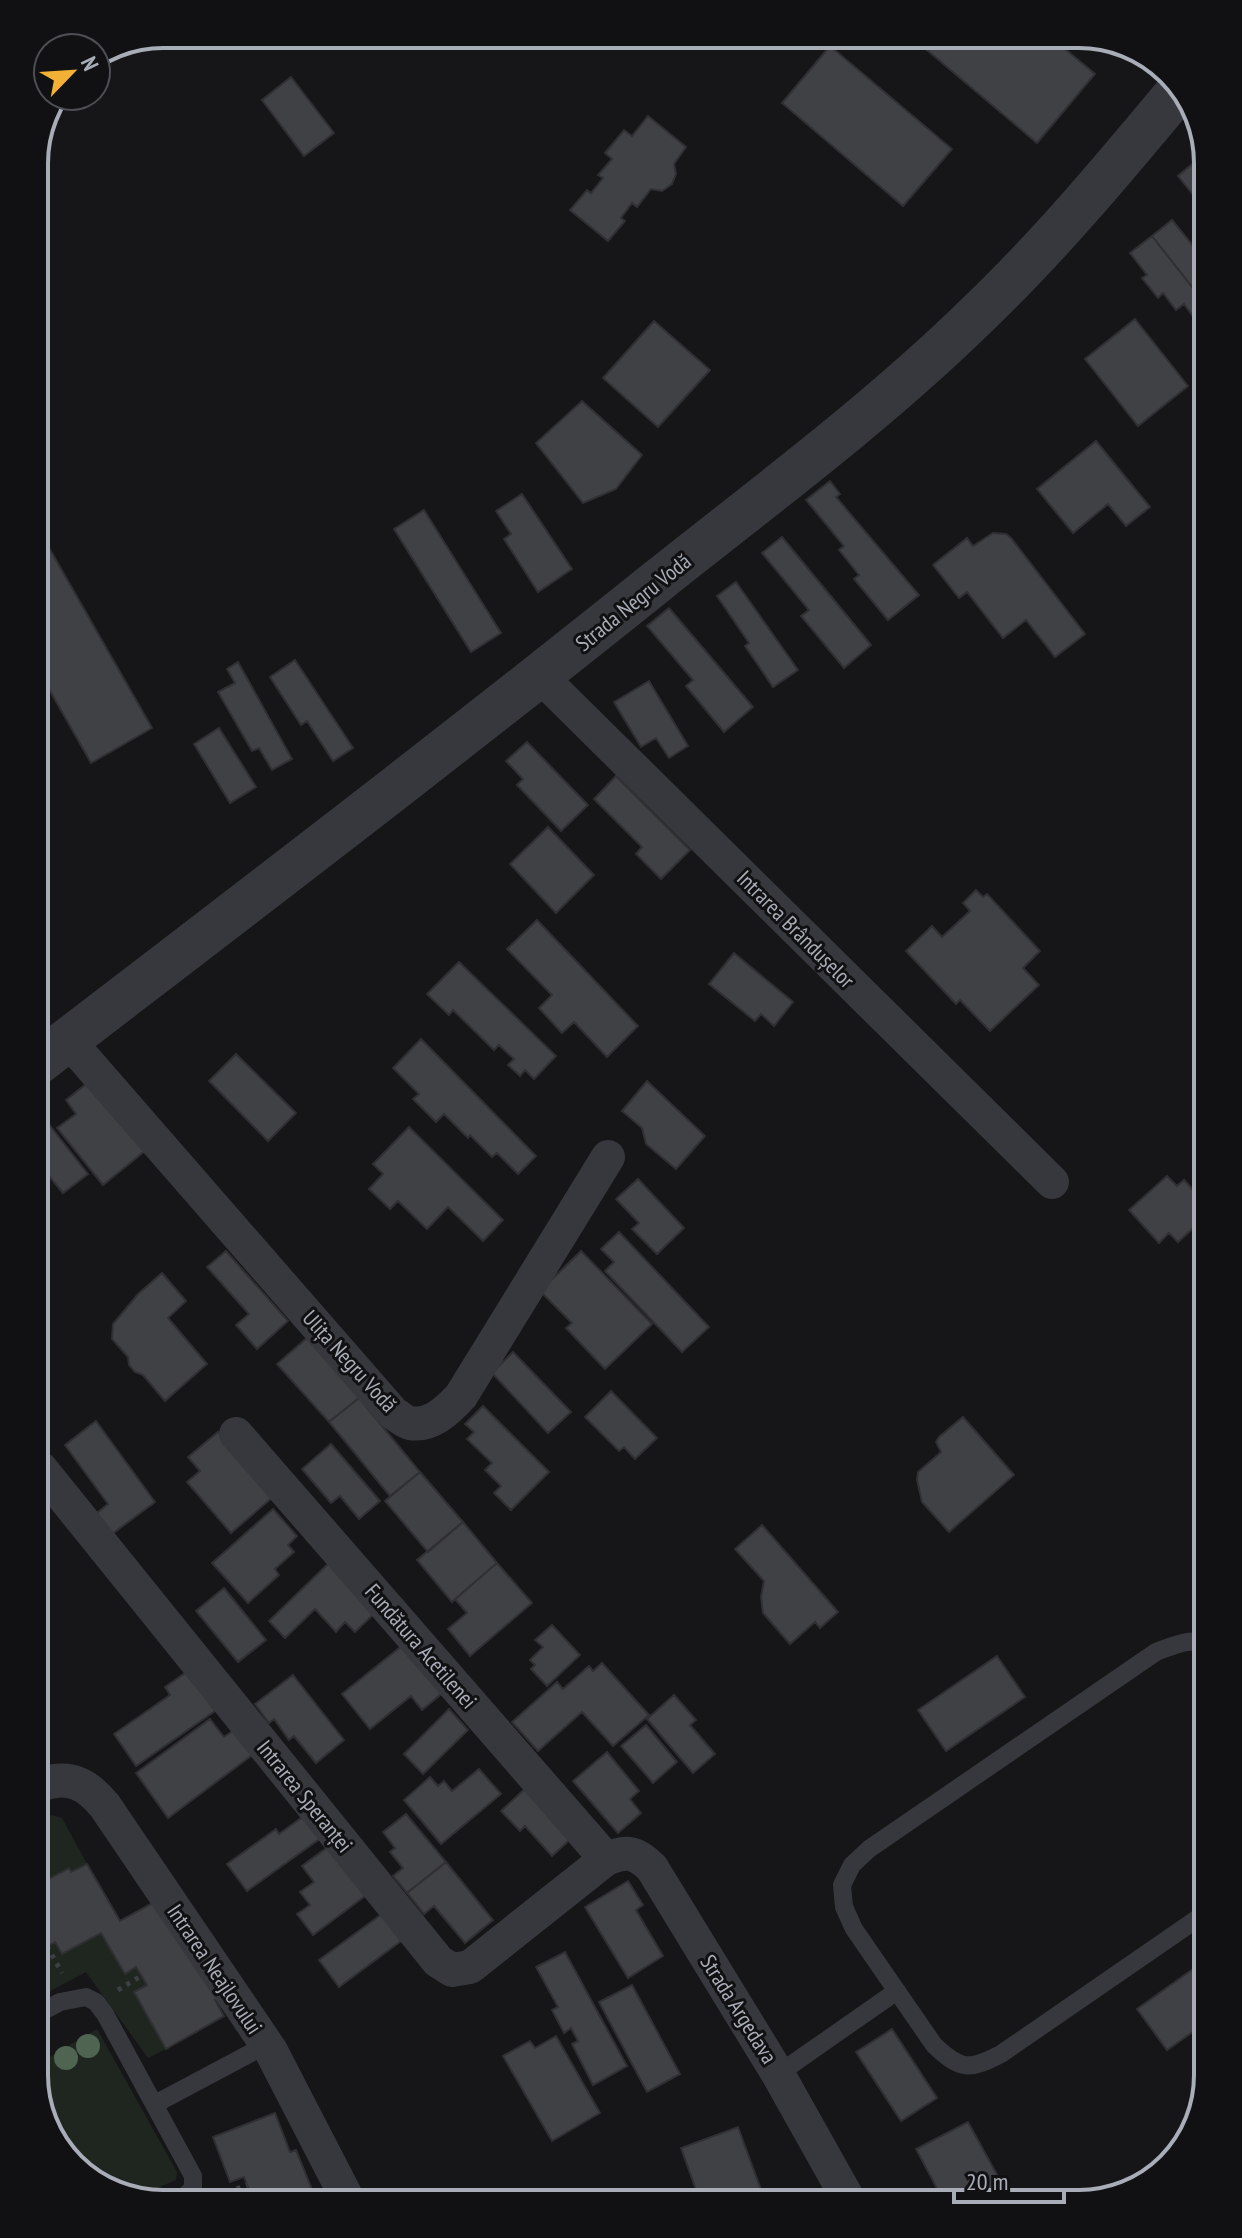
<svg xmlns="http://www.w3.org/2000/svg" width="1242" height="2238" viewBox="0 0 1242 2238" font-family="'PT Sans Narrow',sans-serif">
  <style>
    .green { fill: #1e261f }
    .building { fill: #404145; stroke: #303034; stroke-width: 2 }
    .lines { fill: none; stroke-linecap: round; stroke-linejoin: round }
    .path { stroke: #3d3f44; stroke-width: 5; stroke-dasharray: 4 6; stroke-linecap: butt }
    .service { stroke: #37383d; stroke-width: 18 }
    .minor { stroke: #37383d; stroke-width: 34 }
    .tertiary { stroke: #37383d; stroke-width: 44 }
    .tree { fill: #506452 }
    .labels { text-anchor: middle; stroke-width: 6; stroke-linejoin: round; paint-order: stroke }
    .street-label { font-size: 22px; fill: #a8adb8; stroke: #111113 }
    .rim { fill: none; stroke: #a8adb8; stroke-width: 4 }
  </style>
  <rect width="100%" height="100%" fill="#161618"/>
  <path class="green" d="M51,1815l11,3 25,46 -16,8 -3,-4 -25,14 -1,-65z
    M101,1933l23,40 12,-6 11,18 -13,8 32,56 -18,9 -62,-86 -43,23v-46l12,-7 7,12z
    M97,2029l80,143 -1,8 -40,17 -45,-15 -47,-57v-65z"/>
  <path class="building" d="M940,34h107l48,40 -58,69 -110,-93z
    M830,46l122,103 -49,57 -121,-103z
    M291,77l43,56 -30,23 -42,-56z
    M648,116l38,31 -12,17 2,10 -4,10 -10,7 -11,-2 -14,18 -5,-4 -11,15 4,3 -17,20 -38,-31 17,-20 4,3 12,-15 -5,-3 14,-16 -7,-6 19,-23 8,6z
    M1198,159v42l-20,-25z
    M1172,220l27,33v39l-2,1 -45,-57z
    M1152,236l47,60v19l-4,4 -11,-15 -8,6 -13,-17 -5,5 -16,-20 5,-3 -17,-22z
    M1135,319l53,67 -50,40 -53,-67z
    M654,321l56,49 -52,57 -55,-49z
    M582,401l60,54 -26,34 -33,14 -47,-60z
    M1096,441l54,66 -24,19 -18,-22 -35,29 -36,-44z
    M830,481l10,13 -4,3 83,98 -31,25 -34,-41 5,-4 -20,-25 5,-4 -38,-46z
    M522,494l50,75 -34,23 -34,-53 7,-5 -15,-23z
    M424,510l77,123 -30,19 -77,-123z
    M36,525l116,203 -61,35 -54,-95z
    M993,533l13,1 5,4 74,96 -30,23 -29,-37 -23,18 -36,-46 -8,6 -26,-33 34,-27 6,8z
    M782,537l89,108 -27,23 -43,-52 8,-6 -47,-57z
    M736,582l62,88 -25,17 -28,-41 4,-3 -32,-47z
    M669,608l84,99 -29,25 -38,-46 7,-6 -46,-54z
    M295,660l58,88 -20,13 -26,-40 -6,4 -31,-48z
    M238,662l54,97 -20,11 -13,-22 -7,3 -34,-59 17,-9 -8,-14z
    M649,681l39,65 -19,12 -13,-20 -15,9 -27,-45z
    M219,728l37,59 -26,16 -36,-59z
    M527,742l61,63 -27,26 -44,-46 6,-6 -17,-18z
    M616,776l74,74 -29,29 -25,-25 6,-7 -48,-48z
    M548,827l46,48 -38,38 -46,-49z
    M38,876l10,16 -10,7z
    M976,890l7,7 4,-3 53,57 -17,17 16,17 -49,46 -30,-31 -4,4 -50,-53 26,-25 10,11 28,-26 -7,-8z
    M537,920l101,106 -31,31 -33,-35 -12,11 -23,-25 13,-13 -45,-46z
    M734,953l59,49 -19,24 -13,-12 -6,7 -46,-37z
    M459,962l97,94 -22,23 -9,-9 -5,6 -12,-11 6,-6 -15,-14 -5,5 -41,-40 -4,5 -22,-21z
    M421,1039l115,117 -18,18 -21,-21 -5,4 -22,-22 -2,3 -24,-24 -8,8 -23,-23 6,-5 -26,-26z
    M236,1054l60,59 -28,28 -59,-60z
    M90,1081l56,69 -43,35 -46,-57 19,-14 -10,-14z
    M647,1081l58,55 -29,33 -30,-25 -4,-16 -20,-17z
    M44,1118l44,56 -25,19 -24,-29v-42z
    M409,1127l94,93 -20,21 -35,-34 -21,22 -29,-28 -8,8 -21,-20 14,-15 -10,-10z
    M1167,1176l10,10 7,-6 19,21v18l-25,23 -9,-9 -10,10 -30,-33z
    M638,1179l46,49 -27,26 -25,-25 7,-6 -23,-24z
    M619,1232l90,95 -27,25 -77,-81 9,-9 -13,-13z
    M226,1251l62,70 -31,28 -21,-24 13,-11 -42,-47z
    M581,1251l71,73 -47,45 -39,-41 6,-5 -32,-32z
    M162,1273l24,28 -18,17 39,46 -42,37 -22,-26 -8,-3 -6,-7 -1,-8 -16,-18 1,-15 25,-30z
    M308,1337l51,61 -30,24 -52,-58z
    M513,1352l58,60 -23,21 -56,-60z
    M611,1391l46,47 -22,21 -11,-12 -5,4 -34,-34z
    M359,1398l61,74 -30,24 -61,-74z
    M483,1406l66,66 -38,38 -17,-17 7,-7 -16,-16 7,-7 -25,-24 7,-7 -9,-8z
    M963,1417l51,58 -65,57 -27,-30 -5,-22 1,-8 23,-20 -5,-10 3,-5z
    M96,1421l59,81 -43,32 -15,-21 11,-9 -43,-59z
    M218,1432l55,65 -42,36 -44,-51 13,-11 -12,-14z
    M331,1444l49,57 -21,18 -19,-23 -9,7 -29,-34z
    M420,1472l43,50 -35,30 -43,-51z
    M273,1509l24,27 -9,9 6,7 -19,17 4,6 -31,28 -36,-40z
    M463,1522l34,41 -45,39 -35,-42z
    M762,1525l76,87 -18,16 -5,-6 -25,22 -27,-31 -2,-16 3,-16 -29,-32z
    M332,1560l47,49 -24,23 -10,-10 -9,10 -21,-23 -30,29 -16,-17z
    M497,1563l35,40 -62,53 -22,-27 19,-16 -12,-14z
    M224,1588l42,52 -28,22 -42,-51z
    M552,1625l28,30 -33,31 -16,-17 4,-4 -5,-5 13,-13 -8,-7z
    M408,1641l38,49 -24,20 -11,-14 -41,33 -28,-35z
    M997,1656l28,41 -79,54 -28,-41z
    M602,1663l47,52 -36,31 -31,-34 -44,39 -26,-29 45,-40 6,7 26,-23 4,5z
    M188,1671l27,40 -79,55 -22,-32 56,-39 -5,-8z
    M293,1675l51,65 -28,23 -22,-27 -5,4 -15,-21 -5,4 -14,-19z
    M674,1695l22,25 -6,5 25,29 -22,19 -46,-54z
    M449,1709l19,21 -45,44 -19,-20z
    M210,1719l14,18 13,-9 18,25 -87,65 -32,-45z
    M646,1725l31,37 -24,21 -32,-37z
    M607,1752l32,39 -9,8 11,14 -23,20 -45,-52z
    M479,1769l22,25 -60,50 -37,-44 26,-23 8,9 6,-5 8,10z
    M529,1785l46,50 -23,21 -27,-30 -5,5 -19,-20z
    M308,1813l17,22 -78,56 -20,-27 49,-35 3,5z
    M406,1814l40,48 -39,31 -14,-17 10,-8 -13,-16 5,-4 -12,-16z
    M332,1844l37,49 -56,42 -16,-21 13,-9 -10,-13 14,-10 -12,-16z
    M446,1862l47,58 -28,23 -31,-37 -10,8 -17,-21z
    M87,1864l33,57 38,-21 63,97 -6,3 9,16 -58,33 -32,-57 13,-7 -11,-18 -11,7 -24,-41 -39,21 -7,-12 -12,7v-67l26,-14 2,4z
    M628,1881l15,24 -7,5 27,46 -35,22 -43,-71z
    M382,1914l19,27 -62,46 -20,-27z
    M565,1952l62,114 -34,19 -21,-41 6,-3 -7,-13 -7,5 -12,-23 6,-3 -22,-40z
    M1207,1959v63l-40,28 -30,-41z
    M632,1985l48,89 -33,18 -48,-90z
    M892,2029l45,69 -36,23 -45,-69z
    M556,2036l44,77 -48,28 -49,-85 27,-15 5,7z
    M275,2113l15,39 6,-2 21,52 -79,1 -2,-4 14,-6 -6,-16 -14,5 -17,-45z
    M968,2122l38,69 -9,4 -56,1 -25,-47z
    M738,2127l26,71h-65l-18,-50z"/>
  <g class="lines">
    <path class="path" d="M47,1946l15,27
      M118,1990l23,-14
      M218,2196l29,-11"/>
    <path class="service" d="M1206,1643c-17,-5 -34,3 -50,9l-287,197 -17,16 -10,20 2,22 10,22 80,116c27,26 36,25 67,9l206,-142
      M43,2011l17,-9 26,-5 10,5 9,12 88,162v12l-9,9 -14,7
      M778,2074l119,-83
      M155,2104l111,-59"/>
    <path class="minor" d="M540,676l512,506
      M68,1040l325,373c5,3 12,9 17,10 21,4 38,-13 51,-27l147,-239
      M236,1434l370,425
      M41,1469l397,492 14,9 18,-3 136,-108c21,-9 30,-7 46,9l126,206 69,123
      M42,1784c28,-9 45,0 63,22l166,245 78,151"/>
    <path class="tertiary" d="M39,1062c207,-159 416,-318 620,-482 108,-86 220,-169 319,-266 73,-70 137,-147 202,-225"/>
  </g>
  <g class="tree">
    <circle cx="88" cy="2046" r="12"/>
    <circle cx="66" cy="2058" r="12"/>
  </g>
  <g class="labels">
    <g class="street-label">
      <text transform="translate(633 602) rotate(-39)" y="8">Strada Negru Vodă</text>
      <text transform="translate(796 929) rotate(45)" y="8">Intrarea Brândușelor</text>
      <text transform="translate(350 1361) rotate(48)" y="8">Ulița Negru Vodă</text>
      <text transform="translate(421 1646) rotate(49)" y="8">Fundătura Acetilenei</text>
      <text transform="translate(305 1796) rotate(51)" y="8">Intrarea Speranței</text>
      <text transform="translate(215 1969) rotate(56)" y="8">Intrarea Neajlovului</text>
      <text transform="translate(739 2009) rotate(58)" y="8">Strada Argedava</text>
    </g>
  </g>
  <path d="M0 0H1242V2238H0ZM163 48H1079A115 115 0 0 1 1194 163V2075A115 115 0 0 1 1079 2190H163A115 115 0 0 1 48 2075V163A115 115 0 0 1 163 48Z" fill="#111113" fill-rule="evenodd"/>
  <path class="rim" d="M163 48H1079A115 115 0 0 1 1194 163V2075A115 115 0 0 1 1079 2190H163A115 115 0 0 1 48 2075V163A115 115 0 0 1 163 48Z"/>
  <g transform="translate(72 72) rotate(65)"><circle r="38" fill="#111113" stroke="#4d4f55" stroke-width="2"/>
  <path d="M0-6L14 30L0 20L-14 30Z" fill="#f2b134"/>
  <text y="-12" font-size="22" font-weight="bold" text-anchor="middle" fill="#a8adb8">N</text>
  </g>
  <path d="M954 2190v12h110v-12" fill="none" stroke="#a8adb8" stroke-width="4"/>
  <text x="966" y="2190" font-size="24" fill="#a8adb8" stroke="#111113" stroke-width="6" paint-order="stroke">20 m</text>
</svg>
